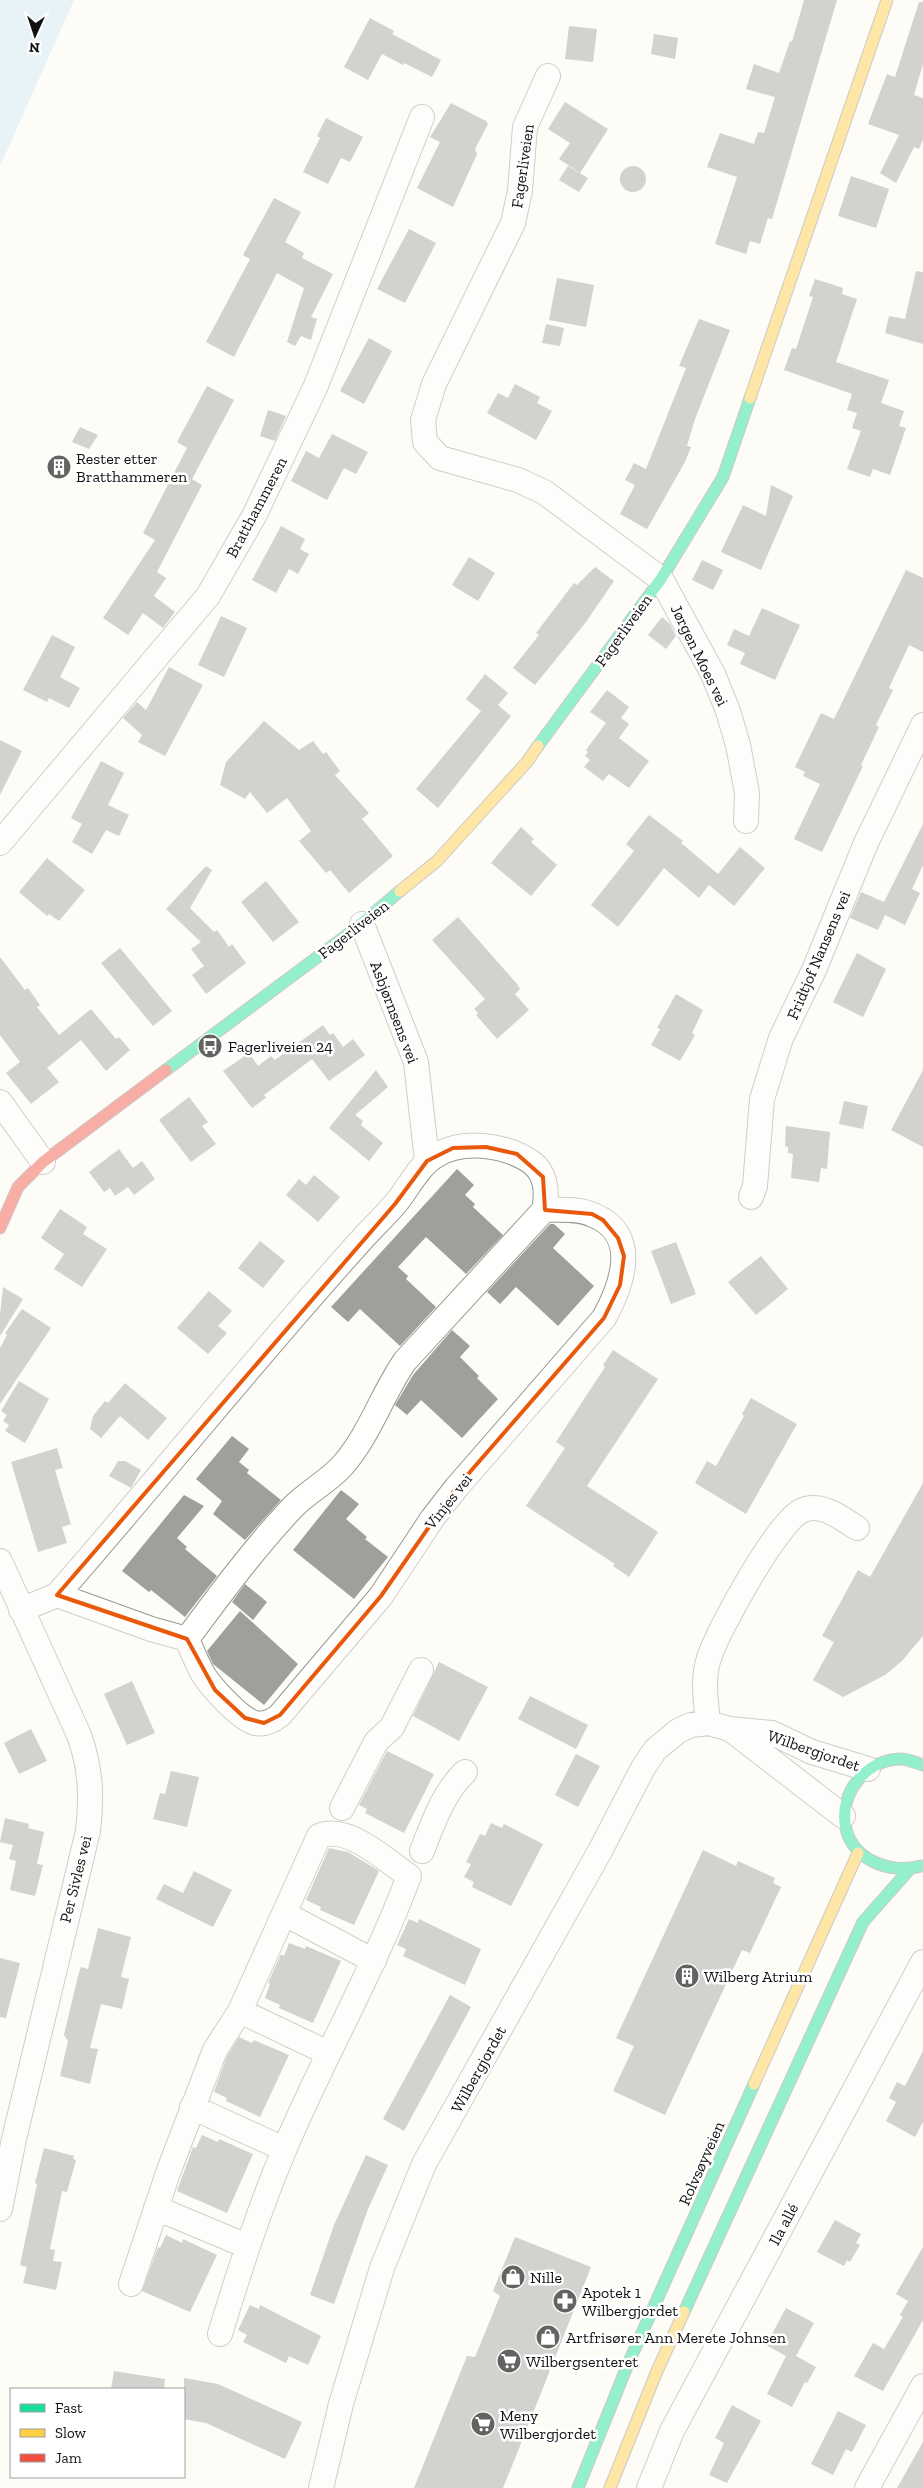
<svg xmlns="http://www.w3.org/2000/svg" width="923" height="2488" viewBox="0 0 923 2488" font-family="'Zilla Slab',serif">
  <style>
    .water { fill: #cde8f7 }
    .building { fill: #a19f9c }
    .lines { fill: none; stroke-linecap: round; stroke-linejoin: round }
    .street-casing { stroke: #979795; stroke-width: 26 }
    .fast-casing { stroke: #8e8d8b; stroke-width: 13 }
    .slow-casing { stroke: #8e8d8b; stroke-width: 13 }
    .jam-casing { stroke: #8e8d8b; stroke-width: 13 }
    .street { stroke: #fffffe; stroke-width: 24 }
    .fast { stroke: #16e098; stroke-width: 11 }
    .slow { stroke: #ffcf43; stroke-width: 11 }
    .jam { stroke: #f24e42; stroke-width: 11 }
    .marked { fill: none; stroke: #e8590c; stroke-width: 4; stroke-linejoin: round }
    .labels { text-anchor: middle; stroke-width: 5; stroke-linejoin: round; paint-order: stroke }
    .street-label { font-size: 16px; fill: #111; stroke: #fff }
    .poi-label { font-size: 16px; fill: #111; stroke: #fff; text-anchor: start }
  </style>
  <rect width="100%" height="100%" fill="#fdfcf7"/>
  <path class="water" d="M0,0h74l-74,166z"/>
  <path class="building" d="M804,0h33l-65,219 -4,-1 -8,26 -10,-3 -4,13 -31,-10 22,-67 -30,-10 13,-34 34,11 4,-12 6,1 11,-36 -29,-8 8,-25 25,9 11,-32 2,1z
    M919,2h4v62l-9,31 9,3v41l-4,10 -5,-2 -18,36 -16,-10 19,-38 -31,-11 19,-50 8,3z
    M370,18l24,13 -2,3 49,26 -9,17 -28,-14 -1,2 -21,-11 -14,26 -24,-13z
    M569,26l28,3 -4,33 -28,-3z
    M654,34l24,4 -3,21 -24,-5z
    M565,102l43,27 -28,44 -21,-14 11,-16 -22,-14z
    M451,103l35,18 2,3 -13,25 2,5 -24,53 -36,-19 23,-46 -10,-5z
    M326,118l37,19 -13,25 -9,-4 -13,26 -25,-12 17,-34 -3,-2z
    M568,166l20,12 -9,14 -20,-12z
    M620 179a13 13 0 1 1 26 0a13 13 0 1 1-26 0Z
    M851,176l38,13 -13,39 -38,-12z
    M274,198l27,14 -16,30 19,11 -2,5 31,16 -22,43 6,2 -6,21 -10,-4 -6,10 -8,-4 17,-54 -27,-15 -43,84 -28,-15 44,-83 -7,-4z
    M409,229l27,14 -31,60 -28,-14z
    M916,271l7,1v72l-38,-11 4,-17 16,3z
    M557,278l37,7 -8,42 -37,-7z
    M815,279l28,9 -1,6 15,5 -21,63 53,18 -8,23 23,8 -5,15 7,2 -16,47 -17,-6 -3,8 -23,-8 14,-38 -9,-3 5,-15 -10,-3 5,-16 -68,-24 8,-22 4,1 17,-52 -4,-1z
    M699,319l31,11 -35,89 -8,27 4,1 -6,15 -38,67 -27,-15 15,-29 -10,-5 9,-17 12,6 40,-101 -7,-2z
    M546,324l18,4 -4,18 -18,-3z
    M369,338l23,13 -28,53 -24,-13z
    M515,384l25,13 -3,6 15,8 -16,29 -49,-27 11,-20 10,5z
    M207,386l27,14 -42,79 10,6 -45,87 9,6 -12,18 21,16 -12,16 -20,-15 -15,22 -25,-17 52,-78 -12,-7 44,-85 -10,-6z
    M268,410l18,6 -11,25 -15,-5z
    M80,427l18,8 -9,14 -17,-7z
    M332,434l36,18 -12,22 -12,-6 -17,32 -36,-19 15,-30 13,7z
    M771,485l22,11 -32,74 -40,-18 22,-47 23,11z
    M281,526l24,13 -5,10 9,5 -11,20 -9,-5 -13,24 -24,-13z
    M469,557l26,16 -17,28 -26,-16z
    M702,560l21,10 -10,20 -21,-10z
    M595,567l19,14 -28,41 -51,63 -22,-17 26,-33 -3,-2 38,-50 3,2z
    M906,570l17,8v74l-14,-7 -20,43 4,2 -17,35 3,2 -18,38 2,1 -41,86 -28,-13 26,-55 -17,-8 2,-4 -10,-5 26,-54 13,6z
    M762,608l38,17 -25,55 -35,-16 5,-11 -18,-8 7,-16 15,7z
    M221,616l26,12 -23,49 -26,-12z
    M662,617l8,7 6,12 -10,13 -18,-14z
    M52,635l23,12 -15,30 20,11 -11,20 -20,-10 -2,4 -24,-12z
    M169,667l34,18 -38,71 -27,-14 4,-7 -19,-17 14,-16 9,8z
    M485,674l23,19 -10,12 13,11 -73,92 -22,-19 65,-78 -15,-12z
    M607,690l22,17 -8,11 8,6 -10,14 30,23 -20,27 -20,-14 -6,7 -19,-14 6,-7 -5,-4 3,-4 -2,-2 20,-27 -16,-11z
    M264,721l35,29 14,-9 10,13 3,-2 14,19 -5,4 34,38 -7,6 31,37 -44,37 -19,-23 -4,3 -27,-32 12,-10 -24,-33 -20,15 -17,-21 -5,7 -25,-14 6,-23z
    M0,740l22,11 -22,44z
    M101,761l23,12 -16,32 21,10 -10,21 -13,-6 -14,24 -20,-12 10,-18 -11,-6z
    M649,815l34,26 -2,2 37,31 22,-27 25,21 -31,38 -25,-21 -10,13 -35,-30 -46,59 -27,-22 43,-54 -8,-7z
    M923,824v41l-11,24 8,4 -15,32 -20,-10 -7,15 -28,-12 11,-26 23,10z
    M521,827l13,12 -3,3 26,23 -26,31 -40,-33z
    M47,858l38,32 -26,31 -10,-7 -2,2 -28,-24z
    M206,866l6,4 -22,38 24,24 3,-2 12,17 3,-3 14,19 -40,31 -14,-19 12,-9 -13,-17 10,-7 -35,-33z
    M266,881l33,41 -26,20 -32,-40z
    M458,917l59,67 3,5 -5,5 14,16 -32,29 -21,-24 2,-2 -4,-4 11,-10 -53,-59z
    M120,948l52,63 -19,15 -52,-63z
    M857,953l29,16 -23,48 -30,-15z
    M0,957l25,33 3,-2 12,17 -3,2 22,28 32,-26 25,30 3,-2 11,13 -24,21 -25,-31 -34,28 12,14 -28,22 -25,-31 14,-11 -20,-27z
    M676,994l27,16 -11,23 3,2 -15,26 -29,-16 9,-16 -3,-1z
    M323,1025l7,10 3,-2 10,14 10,-8 12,16 -36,26 -17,-22 -48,36 2,3 -14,10 -29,-37 26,-18 9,13 13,-10 4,4z
    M376,1070l12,17 -33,28 8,6 -2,4 22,18 -14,18 -40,-33z
    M923,1070v77l-32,-17z
    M189,1097l19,25 -6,4 14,18 -25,18 -32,-42z
    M844,1101l24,5 -5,23 -24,-5z
    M786,1126l44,6 -3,37 -6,-1 -2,14 -28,-4 2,-24 -5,-1v-6l-3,-1z
    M119,1149l14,19 9,-7 13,18 -21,16 -6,-8 -13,9 -5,-8 -6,4 -15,-20z
    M457,1169l17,16 -9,10 10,9 -2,3 30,28 -37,39 -40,-37 -28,30 10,9 -2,3 30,28 -36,39 -40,-37 -12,13 -17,-15z
    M314,1175l26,22 -22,25 -32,-27 13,-16 7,6z
    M60,1209l27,18 -4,7 24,15 -25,38 -28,-18 10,-15 -23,-16z
    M550,1224h4l11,10 -12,14 41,38 -36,40 -42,-39 -16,17 -13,-12z
    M260,1241l25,20 -22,27 -25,-20z
    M676,1242l20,52 -25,10 -20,-53z
    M761,1256l27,33 -32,26 -28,-33z
    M3,1287l20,12 -23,37v-21z
    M209,1291l23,20 -14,15 9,7 -19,21 -31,-26z
    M22,1309l29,19 -51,76v-56l7,-13 -2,-2z
    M452,1330l18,16 -10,11 19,19 -2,2 21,21 -36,39 -41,-38 -14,15 -12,-10 18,-30z
    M613,1350l45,29 -71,107 71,46 -29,45 -16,-11 2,-2 -89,-58 39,-58 -9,-6 49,-75 -2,-2z
    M19,1381l30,18 -24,44 -20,-12 4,-6 -6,-4 4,-6 -6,-4z
    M125,1383l42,35 -19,22 -28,-24 -19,22 -11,-9 3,-13 12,-15 3,2z
    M751,1398l46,26 -51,90 -51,-31 12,-22 9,5 28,-50 -2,-2z
    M232,1436l17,13 -10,13 10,8 -2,3 34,27 -36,40 -32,-26 9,-13 -26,-22z
    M57,1448l6,20 -8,2 16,54 -9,3 5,16 -29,9 -27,-90z
    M118,1461h7l16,9 -10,18 -22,-12z
    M923,1483v153l-21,25 -17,14 -42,22 -30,-17 21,-38 -12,-6 36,-66 12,7z
    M341,1490l18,14 -13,15 21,18 -2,2 23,18 -34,42 -61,-49z
    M184,1495l20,11 -27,32 10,9 -2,2 32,27 -32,41 -34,-27 -2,2 -27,-21z
    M245,1584l22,18 -14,18 -21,-18z
    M240,1611l58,53 -34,41 -51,-41 -6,-13z
    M439,1662l49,25 -29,54 -46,-25z
    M132,1681l23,52 -28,12 -23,-51z
    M530,1696l58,29 -12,24 -58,-30z
    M31,1729l16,32 -28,13 -15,-31z
    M387,1751l47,23 -30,59 -39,-20 2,-4 -8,-4z
    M576,1754l24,12 -22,41 -23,-12z
    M171,1771l28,6 -12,50 -34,-8 7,-26 5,1z
    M5,1818l24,6 -1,4 16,4 -7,32 6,1 -8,31 -25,-6 6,-29 -7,-2 4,-14 -13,-3z
    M491,1823l11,5 2,-4 39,20 -32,62 -39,-19 2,-5 -10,-5 7,-13 -5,-2 14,-28 5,2z
    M329,1848l19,4 31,19 -25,54 -34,-15 1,-3 -15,-7z
    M703,1850l33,16 2,-5 37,17 -2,5 8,4 -31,66 -8,-3 -77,165 -52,-24 21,-45 -18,-8z
    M194,1871l38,19 -19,37 -57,-28 8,-15 19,9z
    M409,1919l9,4 1,-4 62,30 -16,36 -62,-29 3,-7 -9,-4z
    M98,1928l33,9 -10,40 8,2 -7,30 -21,-5 -11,44 8,1 -8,35 -30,-8 8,-35 -4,-6 14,-59 3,-9 7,2z
    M289,1943l16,6 1,-3 35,15 -28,62 -34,-15 1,-3 -15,-7 5,-14 -2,-1 13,-29 3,2z
    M0,1958l20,5 -14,55 -6,-1z
    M450,1995l21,12 -67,124 -21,-12z
    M239,2037l13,6 2,-3 35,15 -29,62 -34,-16 1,-3 -13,-6 13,-36z
    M923,2051v71l-8,15 -29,-16 10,-19 -7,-4 8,-16 8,4z
    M202,2135l16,7 1,-3 34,15 -26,59 -50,-22 16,-44 3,1z
    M44,2148l30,8 -1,3 3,1 -9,32 -5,-1 -12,58 5,1 -2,11 9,1 -6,28 -33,-7 4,-16 -7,-2 17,-81 -2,-1z
    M366,2155l22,10 -20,44 -34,95 -24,-9 24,-70z
    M835,2220l26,14 -5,9 4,2 -10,17 -3,-2 -3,6 -27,-14z
    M166,2235l16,8 1,-4 34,16 -27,57 -48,-21 16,-44 2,1z
    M515,2237l76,30 -77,194 -11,27h-89l53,-132 8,1 25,-61 -7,-5z
    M923,2247v73l-40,71 -29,-15 19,-33 11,6 19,-32 -3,-2 8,-14 -12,-7z
    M250,2305l9,4 1,-4 61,31 -13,29 -19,-9 -3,7 -43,-21 4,-7 -9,-5z
    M786,2308l28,15 -18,33 20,11 -9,16 -2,-1 -13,25 -25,-13 19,-38 -20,-11z
    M114,2371l51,8 -1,10h-53z
    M184,2378l34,6 84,38 -17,37 -79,-36 -22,-4z
    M732,2405l29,16 -34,62 -18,-8 15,-32 -9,-5z
    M838,2411l28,14 -14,27 -6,-3 -13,26 -22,-11z
    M923,2442v46h-26z"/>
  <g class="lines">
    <defs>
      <path id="street" d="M548,76l-23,51 -5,64 -7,32 -79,161 -11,36 2,22 15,16 78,22 26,12 117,87 52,95 15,37 10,34 9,48 -1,28
        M0,843l208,-247 46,-80 61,-128 107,-271
        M362,924l54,138 11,99
        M0,1102l43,60
        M751,1197l4,-11 7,-87 19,-61 33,-68 52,-127 57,-118
        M0,1561l79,174c12,33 13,62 9,96l-74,308 -14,70
        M57,1595l94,34 36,10
        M21,1610l36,-15c104,-119 202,-242 308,-359 10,-11 21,-21 31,-33 13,-16 23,-38 41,-48 26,-16 66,-10 91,5 18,11 20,31 16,50l-139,151c-23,33 -35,73 -62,104 -14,16 -34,26 -49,41 -39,41 -73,87 -107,133
        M187,1639c5,12 10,24 16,35 8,13 37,45 52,49 10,2 18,-2 25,-8l101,-119 51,-77 24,-31 148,-170c18,-33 37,-84 -11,-103 -14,-7 -34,-5 -49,-5
        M708,1723c-2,-22 -6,-44 1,-65 9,-28 68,-135 92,-147 19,-10 40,7 56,17
        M730,1729l113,87
        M342,1808l34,-66 16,-15 29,-57
        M422,1851c11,-28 21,-58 43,-79
        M285,1914l89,47
        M240,2011l88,42
        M192,2107l92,42
        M156,2208l91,38
        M131,2284l38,-114 46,-120 25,-39 79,-175c29,-12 66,24 90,40 -35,94 -85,180 -124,272 -26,61 -46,124 -65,186
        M321,2488l20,-84 41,-136 42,-104 176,-313 43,-83 12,-18 23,-19 13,-6 17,-2 22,6 42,4 40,19 56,17
        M649,2488l23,-57 251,-469
        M867,2488l56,-102"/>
      <path id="fast" d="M538,746l123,-167 62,-102 27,-79
        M166,1070l189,-141 45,-38
        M921,1866c-31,9 -72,-7 -76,-43 -4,-33 23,-64 56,-64 7,0 15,4 22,6
        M684,2312l179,-390 46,-52
        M578,2488l50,-124 126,-280"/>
      <path id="slow" d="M750,398l137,-398
        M400,891l37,-30 90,-99 11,-16
        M754,2084l104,-231
        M610,2488l47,-117 27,-59"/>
      <path id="jam" d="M0,1228l18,-41 25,-25 123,-92"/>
    </defs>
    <use href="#street" class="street-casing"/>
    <use href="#fast" class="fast-casing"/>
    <use href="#slow" class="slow-casing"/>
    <use href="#jam" class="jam-casing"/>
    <use href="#street" class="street"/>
    <use href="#fast" class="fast"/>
    <use href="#slow" class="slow"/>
    <use href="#jam" class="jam"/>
  </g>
  <path d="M0 0H923V2488H0ZM486,1147l31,7 26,23 2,33 47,4 11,6 15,18 6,18 -4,29 -16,33 -148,170 -75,108 -101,119 -16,8 -19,-5 -30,-28 -28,-51 -130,-44 338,-391 32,-43 26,-13z" fill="#fdfcf7" fill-opacity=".55" fill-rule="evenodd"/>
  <path class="marked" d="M486,1147l31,7 26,23 2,33 47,4 11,6 15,18 6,18 -4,29 -16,33 -148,170 -75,108 -101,119 -16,8 -19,-5 -30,-28 -28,-51 -130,-44 338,-391 32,-43 26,-13z"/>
  <defs>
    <symbol id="building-disc" viewBox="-11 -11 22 22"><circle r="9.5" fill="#646362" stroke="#fff"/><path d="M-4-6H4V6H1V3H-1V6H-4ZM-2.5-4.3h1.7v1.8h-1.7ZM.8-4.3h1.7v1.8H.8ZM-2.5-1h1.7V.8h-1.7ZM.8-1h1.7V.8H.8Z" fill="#fff"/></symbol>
    <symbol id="bus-disc" viewBox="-11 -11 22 22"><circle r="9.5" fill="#646362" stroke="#fff"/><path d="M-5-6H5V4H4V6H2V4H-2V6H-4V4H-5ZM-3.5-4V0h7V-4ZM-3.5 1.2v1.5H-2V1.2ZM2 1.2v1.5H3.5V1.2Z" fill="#fff"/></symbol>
    <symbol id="shop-disc" viewBox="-11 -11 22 22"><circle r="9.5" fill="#646362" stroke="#fff"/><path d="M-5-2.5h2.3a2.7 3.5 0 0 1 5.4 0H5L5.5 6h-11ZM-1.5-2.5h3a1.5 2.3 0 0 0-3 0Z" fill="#fff"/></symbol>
    <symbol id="pharmacy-disc" viewBox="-11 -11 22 22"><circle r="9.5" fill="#646362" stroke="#fff"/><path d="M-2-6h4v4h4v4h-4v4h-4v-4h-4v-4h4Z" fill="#fff"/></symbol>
    <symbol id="supermarket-disc" viewBox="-11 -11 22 22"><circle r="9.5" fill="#646362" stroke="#fff"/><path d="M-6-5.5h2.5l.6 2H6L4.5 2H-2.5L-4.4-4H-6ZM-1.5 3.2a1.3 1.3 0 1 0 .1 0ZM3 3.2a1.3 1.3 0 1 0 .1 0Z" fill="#fff"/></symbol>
  </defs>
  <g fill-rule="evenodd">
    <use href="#building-disc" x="45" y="453" width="28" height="28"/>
    <use href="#bus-disc" x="196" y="1032" width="28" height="28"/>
    <use href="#building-disc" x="673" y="1962" width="28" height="28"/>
    <use href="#shop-disc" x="499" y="2263" width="28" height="28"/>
    <use href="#pharmacy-disc" x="551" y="2287" width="28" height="28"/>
    <use href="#shop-disc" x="534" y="2323" width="28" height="28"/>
    <use href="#supermarket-disc" x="495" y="2347" width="28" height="28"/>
    <use href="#supermarket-disc" x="469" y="2410" width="28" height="28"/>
  </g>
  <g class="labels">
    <g class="street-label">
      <text transform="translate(522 166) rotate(-82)" y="6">Fagerliveien</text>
      <text transform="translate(256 507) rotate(-62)" y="6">Bratthammeren</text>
      <text transform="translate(623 630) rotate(-54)" y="6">Fagerliveien</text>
      <text transform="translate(700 655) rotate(64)" y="6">Jørgen Moes vei</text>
      <text transform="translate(353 929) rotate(-38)" y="6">Fagerliveien</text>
      <text transform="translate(818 955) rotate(-67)" y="6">Fridtjof Nansens vei</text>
      <text transform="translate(395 1012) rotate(69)" y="6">Asbjørnsens vei</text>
      <text transform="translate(448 1501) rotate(-52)" y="6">Vinjes vei</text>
      <text transform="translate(814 1750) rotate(19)" y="6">Wilbergjordet</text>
      <text transform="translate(75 1879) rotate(-76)" y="6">Per Sivles vei</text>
      <text transform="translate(478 2069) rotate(-61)" y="6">Wilbergjordet</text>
      <text transform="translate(701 2163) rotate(-66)" y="6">Rolvsøyveien</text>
      <text transform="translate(783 2224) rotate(-62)" y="6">Ila allé</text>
    </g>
    <g class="poi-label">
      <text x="76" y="464">Rester etter<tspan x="76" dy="18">Bratthammeren</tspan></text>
      <text x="228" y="1052">Fagerliveien 24</text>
      <text x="704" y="1982">Wilberg Atrium</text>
      <text x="530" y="2283">Nille</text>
      <text x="582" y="2298">Apotek 1<tspan x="582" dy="18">Wilbergjordet</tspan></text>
      <text x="566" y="2343">Artfrisører Ann Merete Johnsen</text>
      <text x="526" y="2367">Wilbergsenteret</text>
      <text x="500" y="2421">Meny<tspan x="500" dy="18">Wilbergjordet</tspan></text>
    </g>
  </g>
  <rect x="10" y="2388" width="175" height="90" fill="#ffffff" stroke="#a0a0a0"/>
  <rect x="20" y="2404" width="25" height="8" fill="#16e098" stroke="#a0a0a0"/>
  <text x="55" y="2413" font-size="15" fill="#111111">Fast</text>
  <rect x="20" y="2429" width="25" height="8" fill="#ffcf43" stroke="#a0a0a0"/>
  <text x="55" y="2438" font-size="15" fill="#111111">Slow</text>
  <rect x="20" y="2454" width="25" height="8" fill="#f24e42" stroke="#a0a0a0"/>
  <text x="55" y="2463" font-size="15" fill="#111111">Jam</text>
  <g transform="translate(35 35) rotate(183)" stroke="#ffffff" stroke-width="4" paint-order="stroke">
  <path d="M0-4L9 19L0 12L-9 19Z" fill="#111111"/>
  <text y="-8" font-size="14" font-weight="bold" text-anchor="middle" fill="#111111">N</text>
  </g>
</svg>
